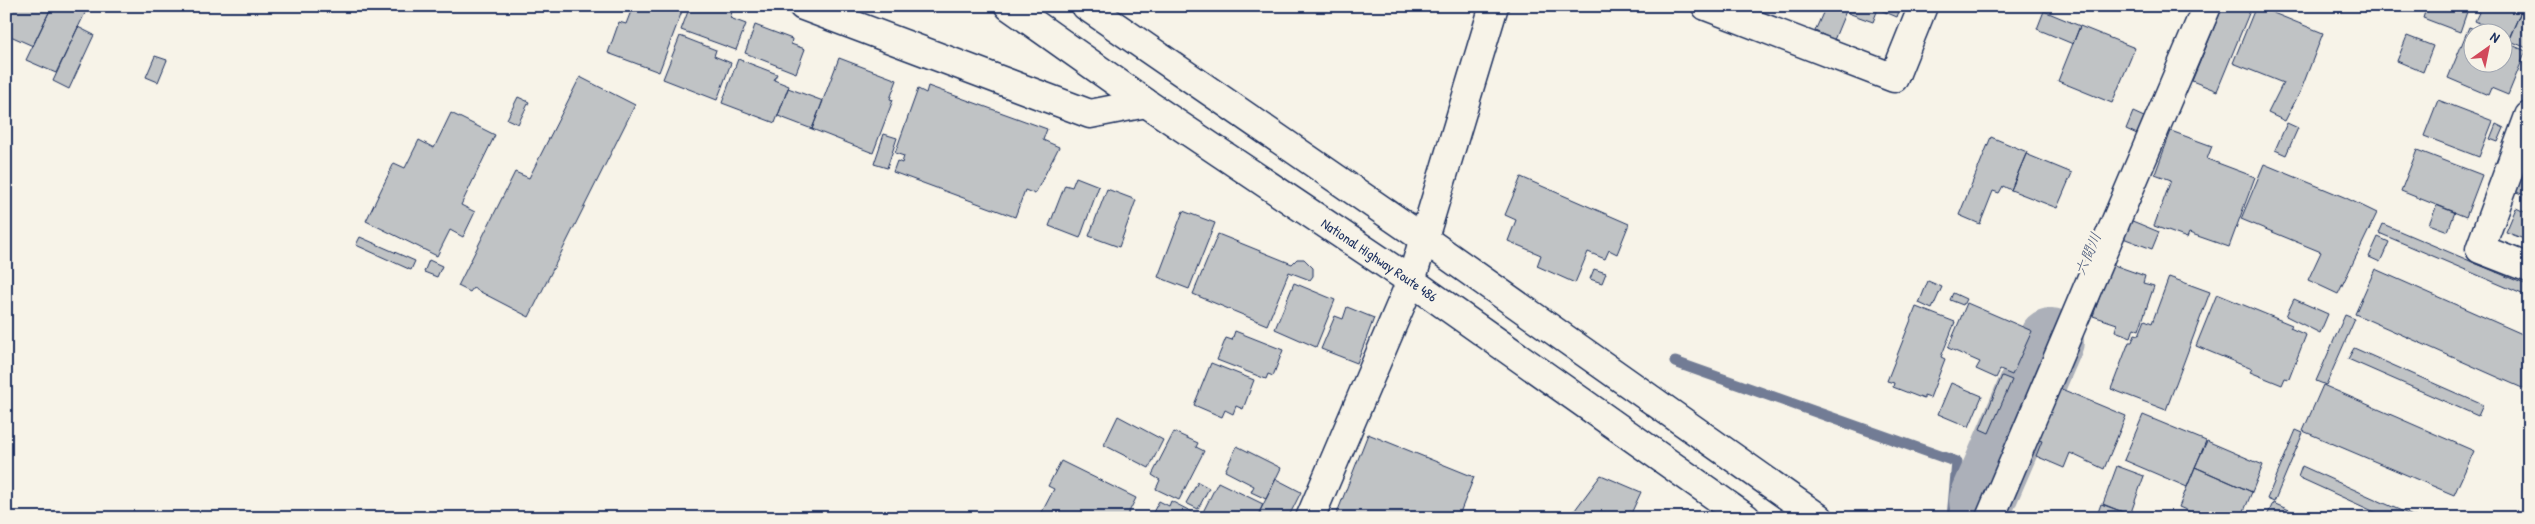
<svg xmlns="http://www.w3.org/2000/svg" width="2535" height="524" viewBox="0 0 2535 524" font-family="'Patrick Hand','Klee One',sans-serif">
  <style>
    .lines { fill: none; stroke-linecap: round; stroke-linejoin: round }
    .stream { stroke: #727c95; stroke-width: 11 }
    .river { stroke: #acb0b9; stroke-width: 66 }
    .building { fill: #c0c3c5; stroke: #1b2f5e }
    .street-casing { stroke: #1b2f5e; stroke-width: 31 }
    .highway-casing { stroke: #1b2f5e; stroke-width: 31 }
    .street { stroke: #f7f3e8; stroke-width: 28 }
    .highway { stroke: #f7f3e8; stroke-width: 28 }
    .labels { text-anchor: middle; stroke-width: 4.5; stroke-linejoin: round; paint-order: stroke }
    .street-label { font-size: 14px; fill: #1b2f5e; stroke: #f7f3e8 }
    .water-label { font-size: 15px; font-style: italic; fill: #465679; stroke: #f7f3e8 }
  </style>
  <rect width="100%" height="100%" fill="#f7f3e8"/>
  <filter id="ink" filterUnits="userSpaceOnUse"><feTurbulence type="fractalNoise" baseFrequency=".02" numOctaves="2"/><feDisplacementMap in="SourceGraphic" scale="10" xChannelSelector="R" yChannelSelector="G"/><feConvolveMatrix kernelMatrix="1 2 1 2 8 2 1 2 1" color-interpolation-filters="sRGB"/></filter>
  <g filter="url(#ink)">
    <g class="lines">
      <path class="stream" d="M1675,362l282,100 -5,56"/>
      <path class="river" d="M1982,501l69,-160"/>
    </g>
    <path class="building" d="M6,6h46l-19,40 -27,-12z
      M52,6h20l13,7 -29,60 -30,-13z
      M633,6h51l-25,66 -51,-19 11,-31 7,2z
      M690,6h44l-4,12 16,6 -10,26 -55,-20z
      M1826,6h22l-14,34 -19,-9z
      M1850,6h51l-4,11 -19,-8 -5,13 -25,-9z
      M2223,6h29l-35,85 -25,-10z
      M2256,6l67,27 -22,57 -16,31 -17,-8 15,-30 -50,-20z
      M2427,6h42l-9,26 -37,-14z
      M2482,6h41l-13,31 -35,-16z
      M2044,11l36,15 -7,18 -36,-15z
      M2521,12l8,4v33l-21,-9z
      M755,25l37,14 -1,5 14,5 -9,24 -51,-20z
      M2080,26l55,22 -23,55 -54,-22z
      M78,27l16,8 -25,54 -16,-8z
      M2469,27l13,5h-10v30h30v-21l24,10 -18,44 -17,-7 -3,7 -40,-17z
      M680,36l36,14 -2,6 17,7 -14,37 -54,-21z
      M2407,36l26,10 -10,26 -26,-11z
      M155,56l12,4 -9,22 -12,-5z
      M839,58l58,22 -7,19 3,1 -20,53 -61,-24z
      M738,59l39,15 -3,6 15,6 -14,37 -53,-20z
      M580,77l55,28 -106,212 -56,-29 -3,4 -12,-6 57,-114 14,6z
      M928,86l119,43 -4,11 16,7 -24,47 -10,-4 -10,27 -122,-45 4,-11 5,2 2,-7 -9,-3 23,-64 8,4z
      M788,88l35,13 -11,28 -34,-13z
      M518,97l11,5 -11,22 -11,-5z
      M2438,100l55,21 -14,36 -55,-21z
      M2133,112l11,5 -7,17 -11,-5z
      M451,113l44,22 -34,70 14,7 -12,25 -13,-7 -13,26 -71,-35 28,-58 11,5 14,-28 15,8z
      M2287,123l11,5 -12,27 -11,-5z
      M2496,124l8,4 -6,14 -8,-3z
      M2171,131l41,15 -5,13 48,18 -26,70 -40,-14 -2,5 -33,-12 17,-46 -16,-6z
      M884,134l13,4 -10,30 -13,-4z
      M1991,137l36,15 -16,38 -8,-4 -4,7 -6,-2 -13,33 -21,-9z
      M2417,150l65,25 -16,42 -65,-26z
      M2026,154l46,19 -15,35 -46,-18z
      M2529,158v39l-15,-6z
      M2264,164l80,33 33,16 -39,81 -30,-14 13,-28 -80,-33z
      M1076,177l23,9 -19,52 -31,-12 16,-41 7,2z
      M1521,177l108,47 -12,30 -8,-4 -4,9 -17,-7 -13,31 -38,-17 4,-11 -33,-14 8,-21 -11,-5z
      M1107,189l29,11 -17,47 -30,-11z
      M2437,205l18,7 -7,19 -19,-7z
      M2516,208l13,6v27l-23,-9z
      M1183,211l32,12 -26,66 -31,-12z
      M2130,220l29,12 -7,17 -29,-11z
      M2383,224l146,62v11l-150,-64z
      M1218,234l74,30 5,-5h7l9,9v8l-3,4 -21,-8 -22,53 -74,-31z
      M360,237l55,24 -4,9 -55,-25z
      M2378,237l11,5 -9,20 -11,-5z
      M429,260l13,6 -5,11 -13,-5z
      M2111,264l34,12 -2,7 11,3 -15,44 -5,-2 -3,9 -16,-6 2,-7 -24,-8z
      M1594,269l12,4 -4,10 -12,-4z
      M2375,269l154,68v54l-174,-77z
      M2169,277l41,15 -44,118 -55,-21 18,-47h3l3,-8 4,1 6,-15 7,3z
      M1928,281l14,6 -10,22 -13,-6z
      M1294,283l41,17 -19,47 -41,-18z
      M1953,293l13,6 -3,6 -13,-5z
      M2217,294l75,31 -2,3 16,7 -17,44 -4,-1 -3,7 -32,-13 2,-3 -56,-23z
      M2294,299l34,15 -8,19 -34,-17z
      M1967,303l65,28 -20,44 -12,-5 -4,8 -20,-9 4,-7 -32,-14z
      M1347,307l27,11 -17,45 -36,-14 14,-33 8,3z
      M1916,307l39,15 -14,35 4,2 -15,39 -6,-2v3l-31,-12 1,-4 -7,-2z
      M2345,315l10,4 -29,66 -10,-4z
      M1235,331l48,19 -10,26 -5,-2 -2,5 -49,-19 9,-22 6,2z
      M2354,348l129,57 -5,11 -130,-57z
      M1211,363l43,17 -11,29 -7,-3 -3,8 -8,-4 -3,7 -28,-12z
      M2002,376l10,4 -23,53 -9,-4z
      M1951,383l31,13 -13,31 -31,-13z
      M2323,385l151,66 -20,44 -151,-64z
      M2059,388l67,28 -22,53 -34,-16 -6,15 -28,-12 6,-15 -5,-2z
      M2143,415l63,26 -19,46 -63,-27z
      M1118,416l45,24 -14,28 -45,-23z
      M2296,430l7,3 -29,69 -7,-3z
      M1174,432l24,11 -2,4 8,4 -25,49 -23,-11 4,-9 -8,-5z
      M1368,434l106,43 -16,41h-123z
      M2207,441l56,24 -11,27 -57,-25z
      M1237,446l44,22 -15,31 -15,-7 3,-6 -29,-15z
      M1061,461l75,37 -10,20h-72l-12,-6 12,-23 -6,-3z
      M2117,466l27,10 -14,39 -27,-11z
      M2302,466l115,52h-29l-90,-41z
      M2195,467l57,25 -11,26h-36l-26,-11z
      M1601,475l40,17 -12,26h-60z
      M1276,479l25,13 -13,26h-21l-8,-5z
      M1198,482l11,6 -11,21 -12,-6z
      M1218,482l45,22 -6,14h-57z
      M1159,501l10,5 2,-5 23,12 -3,5h-41z
      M2273,503l35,15h-42z
      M2101,504l33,12v2h-38z"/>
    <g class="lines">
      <defs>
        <path id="street" d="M803,6l287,108 56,-11
          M1706,6l188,72 29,-72
          M2529,116l-49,133 49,19
          M1310,518l101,-237 83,-275
          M1990,518l217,-512"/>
        <g id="highway">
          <path id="s1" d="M1009,6l137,97 265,178 335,237"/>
          <path d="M1086,6l338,233 395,279"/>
        </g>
      </defs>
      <use href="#street" class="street-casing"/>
      <use href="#highway" class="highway-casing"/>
      <use href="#street" class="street"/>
      <use href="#highway" class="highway"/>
    </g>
  </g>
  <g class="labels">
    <g class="street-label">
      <text dy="5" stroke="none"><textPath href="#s1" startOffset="449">National Highway Route 486</textPath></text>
    </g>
    <g class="water-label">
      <text transform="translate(2088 254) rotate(-67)" y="5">六間川</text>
    </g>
  </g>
  <rect width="2535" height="524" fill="none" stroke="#f7f3e8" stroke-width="25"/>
  <rect x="12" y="12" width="2510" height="499" fill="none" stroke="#1b2f5e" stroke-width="2" filter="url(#ink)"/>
  <g transform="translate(2488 48) rotate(33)"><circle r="24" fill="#f7f3e8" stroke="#9fa5b1"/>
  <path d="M0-4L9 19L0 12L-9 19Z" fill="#d1495b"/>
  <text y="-8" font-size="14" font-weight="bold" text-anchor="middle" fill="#1b2f5e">N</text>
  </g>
</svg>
